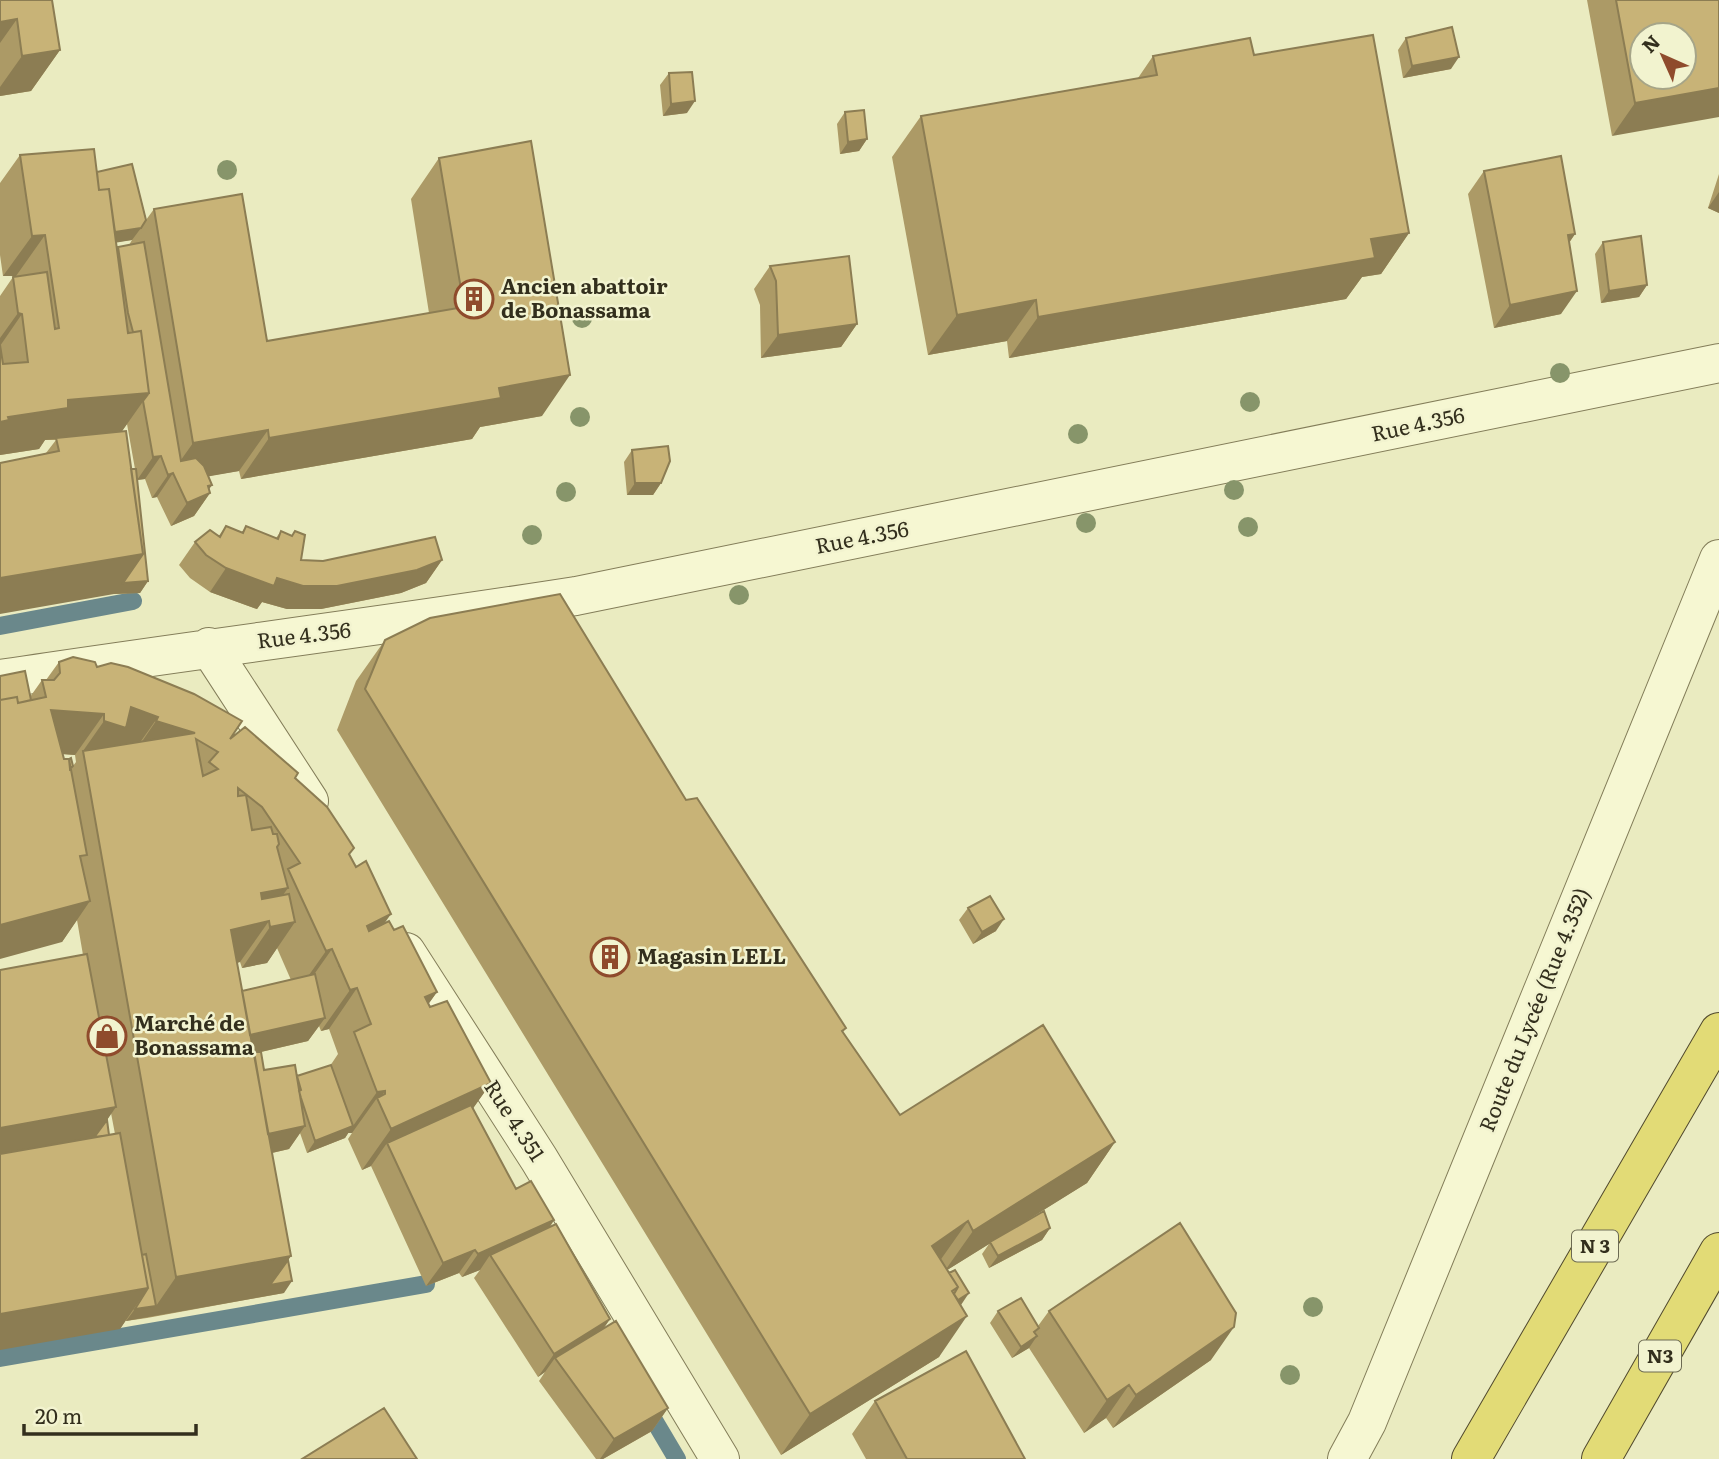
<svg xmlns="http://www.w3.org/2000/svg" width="1719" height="1459" viewBox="0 0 1719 1459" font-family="Literata,serif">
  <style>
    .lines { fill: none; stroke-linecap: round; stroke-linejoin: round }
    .stream { stroke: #6a888b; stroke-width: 18 }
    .minor-casing { stroke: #837d59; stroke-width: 40 }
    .trunk-casing { stroke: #51492d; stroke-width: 40 }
    .minor { stroke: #f6f7d2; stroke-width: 38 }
    .trunk { stroke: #e2db76; stroke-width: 38 }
    .tree { fill: #87956a }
    .wall { fill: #ac9a66; fill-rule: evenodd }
    .shaded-wall { fill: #8c7d53 }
    .building { fill: #c8b377; stroke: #8c7d53; stroke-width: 2; fill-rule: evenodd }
    .labels { text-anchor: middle; stroke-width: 5; stroke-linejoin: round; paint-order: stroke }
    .shield { fill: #f2f3cf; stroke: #6c6a52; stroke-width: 2 }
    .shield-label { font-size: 19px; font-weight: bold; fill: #332f1d }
    .poi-label { font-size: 21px; font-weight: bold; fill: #332f1d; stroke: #f2f3cf; text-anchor: start }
    .street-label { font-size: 21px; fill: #332f1d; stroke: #f2f3cf }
  </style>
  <rect width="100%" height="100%" fill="#eaebc0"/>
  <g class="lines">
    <path class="stream" d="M0,626l133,-25
      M0,1358l426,-74
      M645,1405l32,54"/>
    <defs>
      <path id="minor" d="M209,647l100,154
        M0,679c192,-29 384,-53 576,-83l1143,-233
        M406,952l133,207 181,300
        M1347,1459l20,-37 352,-863"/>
      <path id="trunk" d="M1471,1459l248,-427
        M1601,1459l118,-207"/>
    </defs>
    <use href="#minor" class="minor-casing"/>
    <use href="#trunk" class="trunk-casing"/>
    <use href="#minor" class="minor"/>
    <use href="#trunk" class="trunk"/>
  </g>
  <g class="tree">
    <circle cx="227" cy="170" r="10"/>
    <circle cx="582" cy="318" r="10"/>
    <circle cx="1560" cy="373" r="10"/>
    <circle cx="1250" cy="402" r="10"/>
    <circle cx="580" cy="417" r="10"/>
    <circle cx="1078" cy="434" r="10"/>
    <circle cx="1234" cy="490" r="10"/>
    <circle cx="566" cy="492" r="10"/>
    <circle cx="1086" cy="523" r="10"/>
    <circle cx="1248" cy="527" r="10"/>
    <circle cx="532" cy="535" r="10"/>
    <circle cx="739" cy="595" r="10"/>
    <circle cx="1313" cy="1307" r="10"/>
    <circle cx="1290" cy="1375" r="10"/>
  </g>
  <path class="wall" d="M0,0l60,50 -29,41 -31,5z
    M1587,0h132l-107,136z
    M1406,38l45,31 -48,9 -5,-28z
    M1254,55l155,178 -28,41 -19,3 -16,22 -337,59 -2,-17 -79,14 -36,-198 29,-41 217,-38 15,-22z
    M669,73l18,40 -24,3 -3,-31z
    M845,112l22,27 -8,12 -19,3 -3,-30z
    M20,155l77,17 49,48 8,-11 113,132 162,-28 -18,-114 28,-41 103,258 -62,11 -8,12 -231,40 -2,-8 -31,5 4,9 -3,4 1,4 -16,23 -23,10 -14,-29 -5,1 -7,-19 -8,1 11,101 -8,12 -26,1 -68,-141 10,-13h-11l-6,9 -39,6v-159l13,-19h3v-1h-13l-3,-21v-72zM132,240l-3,5 -11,2 -1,2 -1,-7zM127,424l8,45h-4l-9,-38z
    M1484,171l91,63 -6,9 -8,71 -67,14 -26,-134z
    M1719,174v39l-11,-5z
    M1603,242l44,43 -8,12 -38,6 -6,-49z
    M770,266l87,58 -16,23 -80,11 -1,-53 -6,-16z
    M632,450l29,33 -8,12h-26l-3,-33z
    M226,526l16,6 4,-6 30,12 5,-7 11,5 3,-5 6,29 22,1 119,-1 -16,23 -25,10 -80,16h-34l-25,-7 -5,7 -47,-17 -20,-14 -11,-13 16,-23 23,-5z
    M385,640l301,160 160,228 -3,4 57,83 215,27 -28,41 -78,48 41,-3 -8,12 -53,28 -7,-14 7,-10 -42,26 14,35 -22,52 -158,98 -444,-725 19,-49z
    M59,662l38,5 133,72 65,39 54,77 35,68 10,7 43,62 -9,12 63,79 -18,25 43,81 38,31 -4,7 60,92 -7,10 65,79 -16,23 -49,28h-7l-57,-78 6,-9 -7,5 -64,-99 6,-8 -18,7 -3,-4 -33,13 -55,-120 -9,4 -14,-31 4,-6h-4l-3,5 -38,15 -7,-20 -11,16 -17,4 19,103 -3,4 -4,33 -137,25 -21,3v-1l-6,9 -37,-374 -6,-35 -15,22 -32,-245 12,-17h4zM63,754l12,1 1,7 -3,4 -9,-7zM277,948l14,32 -49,11 -5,-28 3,-1 2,6 25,-5zM319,1026l2,5 8,-2 9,25 -8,12 -33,10 -33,-6 -3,-18 47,-11zM111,1113l4,21 -6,1 -2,-15z
    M968,908l28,23 -23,13 -14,-24z
    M998,1311l40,15 11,-15 162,49 -98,68 -7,-10 -22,15 -55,-85 -17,10 -22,-35z
    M875,1401l150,58h-159l-14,-25z"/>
  <path class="shaded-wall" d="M17,19l-17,24v-21z
    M60,50l-29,41 -31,5v-9l22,-31z
    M1459,57l-8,12 -48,9 9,-12z
    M1719,88v29l-107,19 23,-33z
    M695,101l-8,12 -24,3 8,-12z
    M867,139l-8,12 -19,3 8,-12z
    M1719,192v21l-11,-5z
    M141,228l-9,12 -42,7 8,-12z
    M1409,233l-28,41 -19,3 -16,22 -337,59 29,-41 333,-78z
    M1575,234l-16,23 9,-22z
    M45,235l-29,41h-13l29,-40z
    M1647,285l-8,12 -38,6 8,-12z
    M1577,291l-16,23 -67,14 16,-23z
    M1036,300l-29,41 -79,14 29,-40z
    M18,313l4,1 -22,32v-8z
    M857,324l-16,23 -80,11 17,-23z
    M570,375l-28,41 -62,11 -8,12 -231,40 28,-41 230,-50z
    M149,393l-29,41 -75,6 -6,9 -39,6v-33l8,-5 60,-17z
    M268,430l-29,41 -62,11 -4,-9 -16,24 -5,1 16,-23 3,-1 22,-31z
    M161,456l-16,23 -8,1 16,-23z
    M635,483h26l-8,12h-26z
    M212,485l-8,11 6,-3 -16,23 -23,10 16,-23 21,-17z
    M143,554l5,27 -8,12 -26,1 -114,20v-36z
    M442,560l-16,23 -25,10 -80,16h-34l-25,-7 -5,7 -47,-17 16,-24 51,10z
    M131,707l27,10 -29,41 -46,-7 21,-30z
    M51,710l53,4 -29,41 -53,-4z
    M156,721l39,12 -67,29z
    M288,888l-25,35 6,-2 -29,41 -37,9 28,-41 30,-37z
    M90,901l-28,41 -62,17v-34z
    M391,914l-29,41 -24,12 29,-41z
    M1004,919l-8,12 -23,13 9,-12z
    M295,922l-28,41 -25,5 28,-41z
    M332,949l-29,41 -6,2 29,-41z
    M357,988l-28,41 -8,2 29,-41z
    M437,992l-29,41 17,-36z
    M325,1018l-17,23 -69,16 -4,-19z
    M491,1083l-29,41 -75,19 -16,23 -9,4 29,-41z
    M385,1091l-7,10 -1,-3 -25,35h-4l29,-41z
    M116,1107l-27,39 -89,18v-36z
    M305,1126l-16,23 -52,12 17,-24z
    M353,1126l-8,12 -38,15 8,-12z
    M1115,1142l-28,41 -143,89 29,-41z
    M554,1220l-16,24 -48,11 -10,15 -18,7 16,-23z
    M968,1221l-29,41 -7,-16z
    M1050,1228l-8,12 -53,28 9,-12z
    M475,1250l-16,23 -33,13 17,-23z
    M291,1256l-21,29 22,-4 -8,12 -158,28 9,-12 21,-3 20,-29z
    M148,1288l-28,41 -120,21v-36z
    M969,1293l-8,12 -6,-3z
    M967,1316l-28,41 -158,98 29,-41z
    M610,1319l-16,23 -39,16 -10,14 -7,5 16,-23z
    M1234,1327l-23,33 -98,68 23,-33z
    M1037,1336l-8,12 -17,10 9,-11z
    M1129,1385l-23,33 -22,15 23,-33z
    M668,1408l-16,23 -49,28h-3l14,-20z"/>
  <path class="building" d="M0,0h52l8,50 -38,6 -5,-37 -17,3z
    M1616,0h103v88l-84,15zM1642,35h42v42h-42z
    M1452,27l7,30 -47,9 -6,-28z
    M1373,35l36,198 -38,6 4,19 -337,59 -2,-17 -79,15 -36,-199 236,-41 -4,-19 97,-18 4,17z
    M692,72l3,29 -24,3 -2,-31z
    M864,110l3,29 -19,3 -3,-30z
    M531,141l39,234 -71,13 2,10 -232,40 -1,-8 -75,13 -39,-234 88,-15 25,147 197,-34 -25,-149z
    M94,149l5,41 10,-1 19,144 13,-2 8,62 -81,7v8l-60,9 1,3 -9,2v-77l3,19 25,-2 -6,-48 -4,-1 -5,-36 34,-5 8,57 4,-1 -14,-93 -13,1 -12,-81z
    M1561,156l14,78 -7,1 9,56 -67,14 -26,-134z
    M132,164l14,56 -5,8 -26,4 -6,-43 -10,1 -2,-18z
    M1641,236l6,49 -38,6 -6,-49z
    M144,242l37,219 15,-3 8,8 8,19 -4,1 2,7 -23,10 -14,-30 -5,2 -7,-19 -8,1 -10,-56 6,-8 -8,-62 -8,1 -5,-19 -10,-66z
    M849,256l8,68 -79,11 -2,-54 -6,-15z
    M126,431l17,123 -143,24v-115l59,-12 -3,-13z
    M668,446l2,15 -9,22h-26l-3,-33z
    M131,469h5l12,112 -25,2 20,-29z
    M226,526l17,7 3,-7 32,13 3,-8 11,5 3,-5 10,4 -4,25 22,1 112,-24 7,23 -25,10 -80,16h-34l-26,-8 -3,8 -48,-18 -20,-13 -11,-13 15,-12 10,7z
    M560,594l126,206 11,-2 149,230 -4,3 58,84 143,-90 72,117 -142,89 -5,-10 -36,25 26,41 -6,4 15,25 -157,98 -445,-725 20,-49 45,-22z
    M73,657l22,5 2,5 14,-4 17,4 66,27 48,27 -12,18 15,-12 53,46 -3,5 32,29 16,24 11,17 -5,6 7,13 10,-6 25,53 -24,12 2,5 20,-10 5,9 9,-4 34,66 -12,5 5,10 17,-6 44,82 -100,46 -14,-31 8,-4v-3l-8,1 -23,-60 17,-8 -14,-36 -7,2 -18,-41 -6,2 -38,-82 12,-6 -38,-56 -24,-19v8l8,-1 6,35 19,-3 2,7h4l2,10 -2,3 11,41 -27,5 1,6 27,-5 6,28 -25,5 -1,-6 -38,9 60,326 -115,21 -93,-526 112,-18 -39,-12 2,-4 -27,-10 -5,21 -22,-7v-7l-53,-4 13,49h5l18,96 -7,1 10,45 -90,24v-225l17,-3 1,6 28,-6 -4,-17h12l6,-7 -1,-11zM196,739l22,13 -9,10 9,7 -15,7z
    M25,671l6,29 -13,3 -1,-6 -17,3v-24z
    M71,758l2,8 -3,3 -1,-10z
    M990,896l14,23 -22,13 -14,-24z
    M87,954l29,153 -116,21v-158z
    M315,974l10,44 -75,17 -8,-44z
    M254,1052h7l3,18 31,-5 10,61 -37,8z
    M331,1065l22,61 -38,15 -14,-43 -2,-7 2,-1 -4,-14z
    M471,1105l45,84 15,-8 23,39 -76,34 -3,-4 -32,13 -56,-120z
    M107,1120l2,15 -22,3 8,-2z
    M120,1133l28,155 -148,26v-160z
    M1044,1211l6,17 -52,28 -8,-14z
    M1180,1223l56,90 -2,14 -98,68 -7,-10 -22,15 -58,-89z
    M556,1224l54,95 -56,35 -64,-99z
    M146,1254l10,52 -21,3 13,-21 -6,-33z
    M288,1260l4,21 -22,4z
    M955,1270l14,23 -11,7 -4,-6 4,-7 -9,-14z
    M1021,1298l18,30 -5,4 3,4 -16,11 -23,-36z
    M616,1321l52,87 -54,31 -59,-81z
    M966,1351l59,108h-118l-32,-58z
    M384,1408l33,51h-115z"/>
  <defs>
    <symbol id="building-ring" viewBox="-11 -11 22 22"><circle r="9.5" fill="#f2f3cf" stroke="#8f4b2c" stroke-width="1.5"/><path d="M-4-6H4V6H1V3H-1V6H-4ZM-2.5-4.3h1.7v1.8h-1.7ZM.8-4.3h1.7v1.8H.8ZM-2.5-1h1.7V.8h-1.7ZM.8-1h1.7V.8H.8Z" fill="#8f4b2c"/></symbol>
    <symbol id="shop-ring" viewBox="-11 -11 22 22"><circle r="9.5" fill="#f2f3cf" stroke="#8f4b2c" stroke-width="1.5"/><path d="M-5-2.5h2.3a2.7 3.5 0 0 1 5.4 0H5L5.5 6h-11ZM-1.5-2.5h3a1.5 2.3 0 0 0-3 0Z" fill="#8f4b2c"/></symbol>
  </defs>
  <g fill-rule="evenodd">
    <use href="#building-ring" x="452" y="277" width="44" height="44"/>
    <use href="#building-ring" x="588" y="935" width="44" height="44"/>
    <use href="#shop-ring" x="85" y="1014" width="44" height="44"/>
  </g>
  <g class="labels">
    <g class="shield">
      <rect x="1572" y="1230.5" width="46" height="31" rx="5"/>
      <rect x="1639" y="1340.5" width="42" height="31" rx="5"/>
    </g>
    <g class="shield-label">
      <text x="1595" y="1253">N 3</text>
      <text x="1660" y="1363">N3</text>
    </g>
    <g class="poi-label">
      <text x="501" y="294">Ancien abattoir<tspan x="501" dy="24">de Bonassama</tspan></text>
      <text x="637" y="964">Magasin LELL</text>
      <text x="134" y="1031">Marché de<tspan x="134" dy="24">Bonassama</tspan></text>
    </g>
    <g class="street-label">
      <text transform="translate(1418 425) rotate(-12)" y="7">Rue 4.356</text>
      <text transform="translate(862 538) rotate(-11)" y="7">Rue 4.356</text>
      <text transform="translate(304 636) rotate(-7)" y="7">Rue 4.356</text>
      <text transform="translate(1535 1010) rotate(-68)" y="7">Route du Lycée (Rue 4.352)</text>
      <text transform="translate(514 1121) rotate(57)" y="7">Rue 4.351</text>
    </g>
  </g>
  <g transform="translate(1663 56) rotate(315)"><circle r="33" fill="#f2f3cf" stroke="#a6a588" stroke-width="2"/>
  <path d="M0-5L12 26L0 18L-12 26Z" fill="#8f4b2c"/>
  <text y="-10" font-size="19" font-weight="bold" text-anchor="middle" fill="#332f1d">N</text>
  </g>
  <path d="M24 1424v10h172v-10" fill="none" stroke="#332f1d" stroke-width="3.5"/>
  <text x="35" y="1424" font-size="21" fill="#332f1d" stroke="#f2f3cf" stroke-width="5" paint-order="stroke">20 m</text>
</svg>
